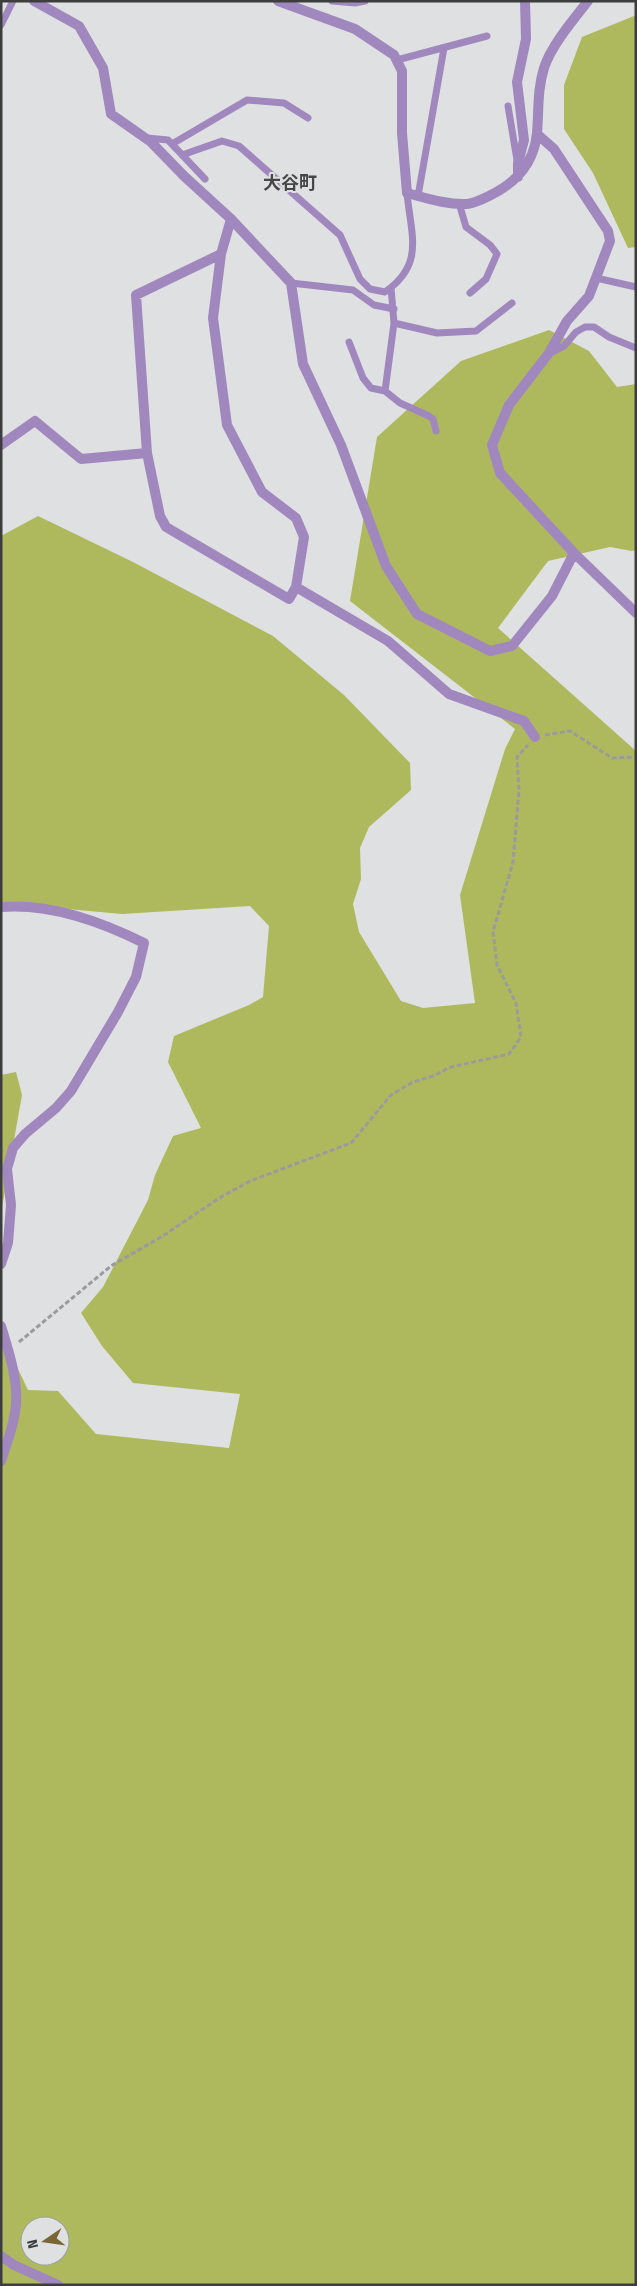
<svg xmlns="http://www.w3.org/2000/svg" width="637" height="2286" viewBox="0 0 637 2286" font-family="'Fira Sans Condensed','Noto Sans JP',sans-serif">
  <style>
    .green { fill: #aeb95e; fill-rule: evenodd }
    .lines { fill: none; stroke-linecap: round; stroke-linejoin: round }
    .path { stroke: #9a9b9b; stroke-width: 3; stroke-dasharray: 5 2.5; stroke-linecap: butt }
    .service { stroke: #a088bf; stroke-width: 7 }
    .minor { stroke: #a088bf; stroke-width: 10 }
    .labels { text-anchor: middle; stroke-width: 4; stroke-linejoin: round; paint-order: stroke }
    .quarter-label { font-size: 18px; font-weight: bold; fill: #474748; stroke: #dfe0e1 }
  </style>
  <rect width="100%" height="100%" fill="#dfe0e1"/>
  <path class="green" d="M634,16l2,1v230l-8,1 -35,-75 -29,-44v-44l18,-48z
    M549,330l40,21 28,36 19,-3v166l-4,1 -22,-4 -62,14 -50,67 138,123v1534h-635v-952l27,57 30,1 38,43 133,14 11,-54 -107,-11 -31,-37 -21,-33 22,-26 45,-87 7,-25 18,-39 28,-8 -33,-66 6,-26 75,-31 14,-8 6,-71 -19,-20 -128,8 -121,-11v-367l37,-20 95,46 140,74 71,59 66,68 1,27 -42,37 -9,21 1,31 -8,25 6,28 42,69 22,7 52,-5 -15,-108 45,-146 10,-20 -165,-128 27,-164 84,-76zM30,2226h30v30h-30z
    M16,1072l6,23 -21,118v-138z"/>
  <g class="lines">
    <path class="path" d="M545,735l25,-4 42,27 24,-1
      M19,1342l92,-76 50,-29 60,-40 29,-16 101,-38 40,-48 22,-13 20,-6 18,-9 58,-13 12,-17 -5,-34 -19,-38 -4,-33 20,-70 6,-72 -2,-33 11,-12"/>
    <path class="service" d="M332,1l23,2 10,-2
      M1,25l12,-24
      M397,60l90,-24
      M508,106l9,54
      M147,138l21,2 37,39
      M172,144l75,-44 37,3 24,15
      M182,155l40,-14 17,5 101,89 20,44 10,10 15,3c40,-28 26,-56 22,-99
      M418,196l26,-148
      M459,203l7,24 24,18 7,9 -11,25 -16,14
      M596,278l40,9
      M291,283l62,7 21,15 20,4
      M394,323l43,10 39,-2 36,-28
      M349,342l14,36 8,10 14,3 15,12 29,13 4,3 3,12
      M550,353l14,-7 12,-14 9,-5h9l15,10 27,11
      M385,391l9,-68 -3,-35"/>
    <path class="minor" d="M34,1l45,25 24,42 8,46 40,28 33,34 47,43 60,64 12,81 38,81 45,121 31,48 73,37 22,-5 40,-50 22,-43
      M278,1l77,28 39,26 8,16v62l5,60c19,5 40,12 60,11 7,-1 16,-5 22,-8 27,-13 45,-32 48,-63 2,-23 0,-42 7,-65 7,-22 29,-48 44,-67
      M537,134l17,15 54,82 2,10 -21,55 -22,25 -18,32 -40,52 -17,40 8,28 74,80 62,60
      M518,177v-14l6,-23 -7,-58 9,-43 -1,-38
      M221,254l-85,41 11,158 13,63 6,11 123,72 7,-12 8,-50 -8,-19 -34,-26 -35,-67 -14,-107 8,-64 10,-35
      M1,445l34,-24 46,38 66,-6
      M296,587l92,54 61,53 75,27 11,16
      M1,907c48,-4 101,15 143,36l-8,34 -18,35 -47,79 -15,17 -31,26 -12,14 -6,21 4,36 -3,38 -7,21
      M1,1326c8,26 19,59 14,86 -2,16 -9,33 -14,49
      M1,2256l13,9 44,20"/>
  </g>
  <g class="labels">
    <g class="quarter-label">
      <text x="290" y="189">大谷町</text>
    </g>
  </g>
  <rect width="637" height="2286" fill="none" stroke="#3d3d3d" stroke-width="5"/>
  <g transform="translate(45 2241) rotate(257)"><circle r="24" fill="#dfe0e1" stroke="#9e9f9f"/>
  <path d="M0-4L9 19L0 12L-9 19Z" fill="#7a6534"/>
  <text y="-8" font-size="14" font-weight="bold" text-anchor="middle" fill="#3d3d3d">N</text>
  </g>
</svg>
